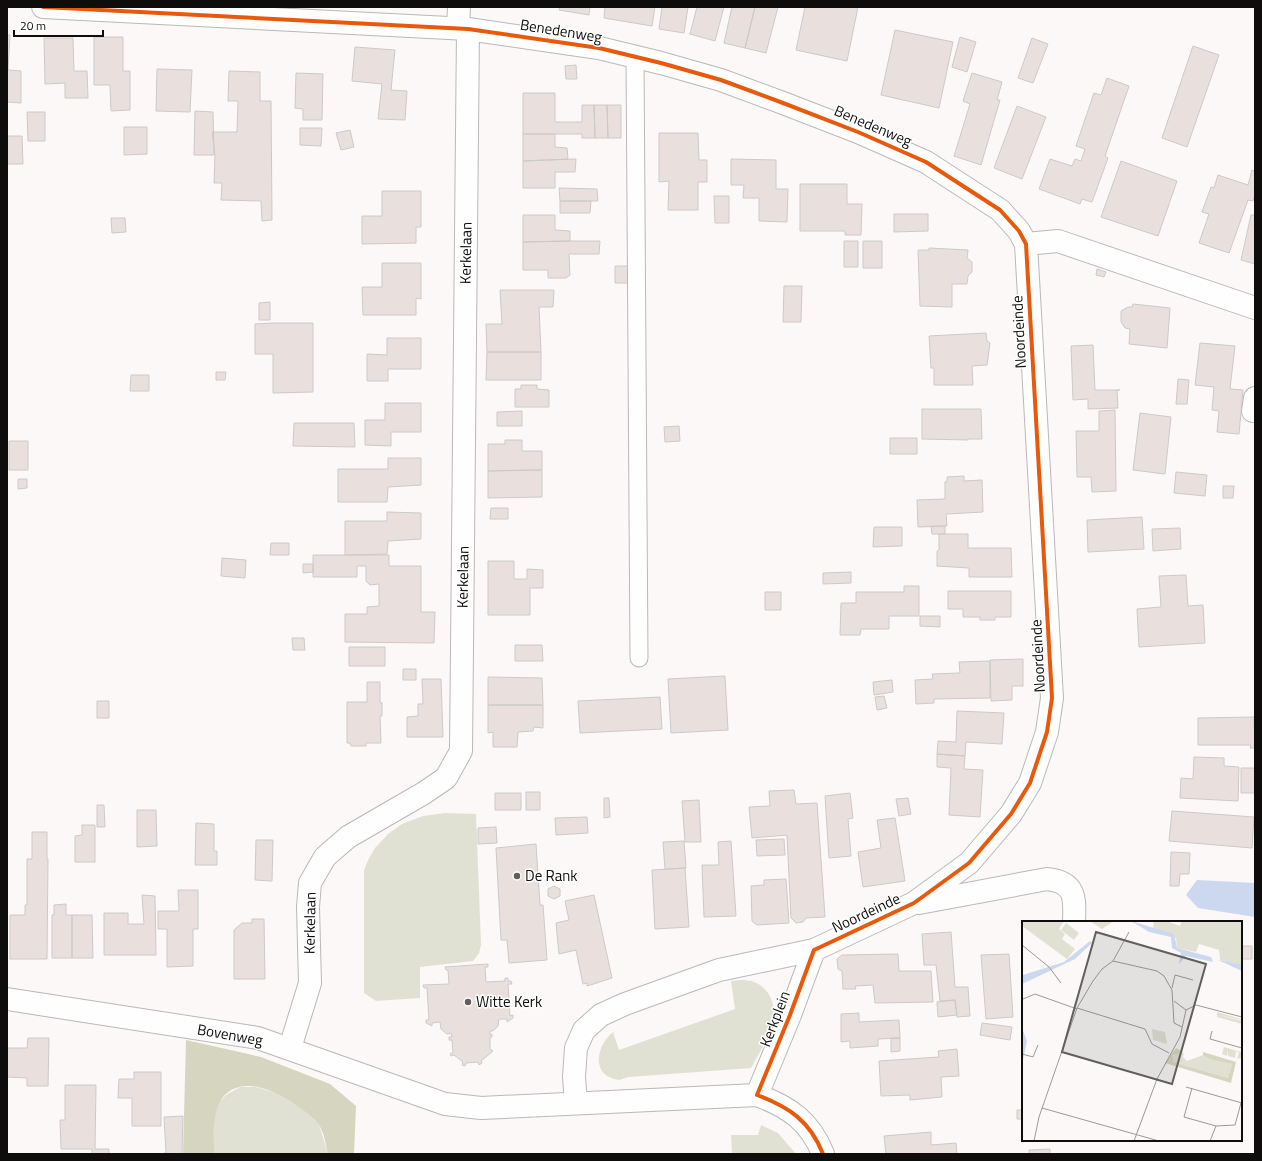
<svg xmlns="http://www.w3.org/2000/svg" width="1262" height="1161" viewBox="0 0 1262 1161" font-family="'Titillium Web',sans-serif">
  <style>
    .green { fill: #e1e1d3 }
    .forest { fill: #d5d5c0 }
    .water { fill: #ccd8f0 }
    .building { fill: #e9e0dd; stroke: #cccac9 }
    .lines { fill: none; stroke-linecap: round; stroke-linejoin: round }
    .service-casing { stroke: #bbb8b7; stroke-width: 19 }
    .minor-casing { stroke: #bbb8b7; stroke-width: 24 }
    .tertiary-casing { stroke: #bbb8b7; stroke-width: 24 }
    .service { stroke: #fefefe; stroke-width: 17 }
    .minor { stroke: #fefefe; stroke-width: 22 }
    .tertiary { stroke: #fefefe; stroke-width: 22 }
    .cycleway-casing { stroke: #fff; stroke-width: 6 }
    .cycleway { stroke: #e8590c; stroke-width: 4 }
    .poi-dot { fill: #615f5e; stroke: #fff; stroke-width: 1.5 }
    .labels { text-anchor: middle; stroke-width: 3; stroke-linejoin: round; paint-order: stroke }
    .street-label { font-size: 15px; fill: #0e0d0c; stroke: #fff }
    .poi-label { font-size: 15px; fill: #0e0d0c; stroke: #fff; text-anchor: start }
    .inset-road { fill: none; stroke: #9c9a99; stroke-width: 1 }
    .view { fill: #615f5e; fill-opacity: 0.15; stroke: #615f5e; stroke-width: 2 }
    .inset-edge { fill: none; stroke: #0e0d0c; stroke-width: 2 }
  </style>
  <rect width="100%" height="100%" fill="#fbf8f7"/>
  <path class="green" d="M445,813l31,1 5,131 -2,8 -6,8 -53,6v31l-44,3 -12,-8v-123l5,-12 6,-10 13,-14 14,-10 21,-8z
    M741,980c11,0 20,3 27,13 16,24 -5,53 -17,75l-122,9 -10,3c-29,-4 -23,-34 -6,-48l6,18 116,-41 -4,-28z
    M240,1087h16l24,7 19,12 20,18 9,30h-113c-2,-17 -4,-45 9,-57 4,-4 11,-7 16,-10z
    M761,1125l17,8 18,21h-64l-1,-19h27z"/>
  <path class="forest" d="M186,1040l75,17 69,27 26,22 -2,48h-26c-2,-9 -4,-22 -9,-29 -2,-4 -8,-8 -11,-11 -19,-17 -63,-43 -85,-17 -11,15 -10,40 -8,57h-32z"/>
  <path class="water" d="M1197,880l58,3v34l-57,-9 -12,-13z"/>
  <path class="building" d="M560,7h30l-1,8 -30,-5z
    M605,7h50l-3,19 -48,-8z
    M662,7h26l-4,26 -25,-4z
    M697,7h27l-9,34 -25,-7z
    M732,7h23l-10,41 -21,-5z
    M755,7h23l-12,46 -21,-5z
    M805,7h53l-11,54 -51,-11z
    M895,30l58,12 -14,66 -58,-13z
    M7,35h3l-2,35 13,1v32l-14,-1z
    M94,37h29v34h7v39l-19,1 -1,-26h-16z
    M960,37l16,5 -9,30 -15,-5z
    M44,38h29l1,33h13l1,27h-23v-15l-20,1z
    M1032,38l16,6 -15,39 -15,-5z
    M1193,46l26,9 -32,92 -25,-9z
    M355,47l40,3 -4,40 16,1 -2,29 -27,-1 4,-35 -30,-3z
    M576,65l1,14h-11l-1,-13z
    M157,69l35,1 -2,42 -34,-1z
    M229,71l31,1v29h11l1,119 -10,1 -1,-20 -40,-1 1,-17h-8l1,-28 -3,-23h25l1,-31h-10z
    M296,73l27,1 -1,46h-19v-11l-8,-1z
    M972,73l30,9 -5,18h3l-19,65 -27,-9 16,-52 -7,-3z
    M1107,78l22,8 -24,70 3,2 -16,44 -10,-3 -2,5 -41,-15 11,-30 22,7 3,-7 6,2 4,-12 -9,-3 18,-53 7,2z
    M523,93h32v29h27v-17h12l1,33h-13v-4h-59z
    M594,105h13l1,33h-13z
    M607,105h14v33h-13z
    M1017,106l29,11 -24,62 -28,-11z
    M195,111l18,1 1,43h-20z
    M27,112h18v29h-17z
    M124,127h23v27l-23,1z
    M300,128h22l-1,18 -21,-1z
    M350,130l4,17 -13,3 -5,-17z
    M659,133h39l1,27h8v22h-9v28h-30l1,-29 -10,1z
    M523,134h32v13l12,1 1,11 -45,2z
    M7,136h15l1,28h-16z
    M576,159l-1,13h-20v16h-32v-27z
    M731,159l45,1v29h12l-1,33 -28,-1v-23h-16l1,-13h-13z
    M1121,161l56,20 -19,55 -57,-19z
    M1252,170l3,1v23l-2,7 -5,-1 -19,53 -30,-10 10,-29 -7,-2 9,-25 3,1 4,-13 30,10z
    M800,184h47v20h15l-1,31h-16v-4h-45z
    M559,188l38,1 1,12h-38z
    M382,191h39v36h-5v16l-54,1v-28h20z
    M714,196h15v27h-14z
    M560,201h31l-1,12h-30z
    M894,214h34v17l-34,1z
    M523,215h32v15l15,1v10l-47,1z
    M1251,215h4v49l-14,-4z
    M111,218h14l1,14 -14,1z
    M570,241h30l-1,13h-30l1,21 -4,3h-18v-8h-25v-28z
    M844,241h14v26h-14z
    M863,241h19v27h-19z
    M929,248l39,2 -1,8 5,4v10l-4,4 -1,8h-15v23l-32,-1 -2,-56h11z
    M382,263h39v36l-5,-1v17h-53l-1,-28h20z
    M615,266h13v17h-13z
    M1097,269l9,3 -2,5 -8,-2z
    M784,286h18l-1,36h-18z
    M500,290h54l-1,17h-14l2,45h-54l-1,-28h16z
    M270,302v18h-11v-17z
    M1133,304l37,4 -3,40 -38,-4 1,-15 -5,-1 -4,-6v-11l7,-4h4z
    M273,323h40v69l-40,1v-39h-18v-30z
    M986,333l1,8 3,2 -3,22 -15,1 1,19h-39v-17h-3l-2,-32z
    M387,338h34v31h-33v12h-21v-27l20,1z
    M1200,343l35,3 -5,43 13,1 -4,44 -22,-2 2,-21 -7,-1 2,-23 -19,-2z
    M1093,345l2,45h25h-3l1,18 -30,1v-10l-15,1 -2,-54z
    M487,352h54v28h-55z
    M216,372h10l-1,8h-9z
    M131,375h18v16h-19z
    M1178,379l11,1 -2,24h-11z
    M521,385h16v4l12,1v17h-34v-18h6z
    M385,403h36v29h-30v14l-26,-1v-25h20z
    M922,409h59l1,30h-14v1l-46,-1z
    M1115,410l1,81 -24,1 -1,-15h-14l-1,-46h23v-20z
    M522,411v15h-25v-14z
    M1140,413l31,4 -6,57 -32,-4z
    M294,423h60l1,24 -62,-1z
    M679,426l1,15 -15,1 -1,-15z
    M890,438h27v16h-27z
    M505,440h17v11h20v19l-54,1v-27h17z
    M9,441h19v29h-19z
    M388,458h33v27l-33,2 -1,15h-49v-33h50z
    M528,470h14v27l-54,1v-27z
    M1176,472l31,3 -2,21 -31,-3z
    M964,476v5l18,-1 1,32 -37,2 1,12 -29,1 -1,-27 28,-1v-17h2v-5z
    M18,479h9v9l-9,1z
    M1223,486h11l-1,12h-10z
    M491,508h17v11h-18z
    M387,512l34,1v26l-33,2 -1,13 -42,1v-34h42z
    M1142,517l2,32 -56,3 -1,-32z
    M931,526h14v8h-13z
    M874,527h28v19l-29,1z
    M1180,528l1,21 -28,2 -1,-22z
    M939,534h29v14h43l1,29h-43v-9l-32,-2v-15l2,-1z
    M271,543h18v12h-19z
    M313,555h76v11h32v46h14l-1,31 -89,-1v-28h22v-7l12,-1v-22l-9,1 -4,-4v-15h-9v11h-44z
    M222,558l24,2 -1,18 -24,-2z
    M488,561h26v18h13v-10l16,1v18h-13v27h-42z
    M303,564h10v8l-10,1z
    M851,572v11l-28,1v-11z
    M1186,575l2,31 15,-1 2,38 -66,4 -2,-38 24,-2 -2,-31z
    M904,586h15v30h-30v13h-28l-1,6h-20l1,-32h15v-11h48z
    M948,591h63v26h-16v3h-15v-3h-17v-8h-15z
    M765,592h16v18h-16z
    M920,616h20v11l-20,-1z
    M292,638h12l1,12h-12z
    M515,645h27l1,16h-28z
    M349,647h36v19h-36z
    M1023,659v27h-11v14l-21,1 -1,-41z
    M990,661v37l-56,1v4l-18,1 -1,-24 18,-1 -1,-5 28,-1 -1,-11z
    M403,669h13v11h-13z
    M725,676l3,54 -57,3 -3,-54z
    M488,677l54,1 1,27h-55z
    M422,679h19l2,58h-36v-20l11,-1v-12h5z
    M892,680l1,12 -19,3 -1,-13z
    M367,682h13v20l2,1v13h-2l1,27h-15v3h-15l-1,-3h-3v-41h20z
    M884,696l3,12 -10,2 -2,-13z
    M660,697l2,32 -82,4 -2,-32z
    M97,701h12v17h-12z
    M488,705h55v23l-9,-1 -1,4 -15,1 -1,15h-24v-15l-5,1z
    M957,711l47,2 -2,31 -36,-2 -1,14 -28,-2 1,-13 18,1z
    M1254,717l1,31h-5l1,-3h-53v-27z
    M937,754l28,2 -1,13 19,1 -3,47 -31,-2 2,-47 -14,-1z
    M1194,757l30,1v8l15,1 -1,34 -58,-3 1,-20 12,1z
    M1241,768h14v25h-14z
    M794,790l2,14 21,-1 8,114 -19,1 -3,4 -7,1 -5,-5 -4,-83 -35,3 -3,-31 21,-1 -1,-15z
    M526,792h14v18h-14z
    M495,793h26v17h-26z
    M850,793l3,25 -5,1 3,37 -22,2 -4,-62z
    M604,798h5l1,19 -6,1z
    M908,798l3,16 -12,2 -3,-17z
    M699,800l2,42h-16l-3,-41z
    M97,805h7l1,22h-8z
    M137,810h19l1,36 -20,1z
    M1172,811l82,6 -2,31 -83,-7z
    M587,817l1,16 -32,2 -1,-17z
    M895,818l10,63 -42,6 -5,-35 23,-4 -4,-28z
    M196,823l18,1v27h3v14h-22z
    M82,825h13v37h-20v-26l7,-1z
    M496,827l1,16 -19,1v-16z
    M32,832h15v27h1l-1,100h-37v-44h15v-10h2v-46h5z
    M784,839l1,16 -28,1 -1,-16z
    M256,840h17l-1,41 -17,-1z
    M684,841l2,27 -21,1 -2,-27z
    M731,841l5,75 -32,1 -2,-52h17l-1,-23z
    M536,844l4,61h3l4,55 -38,3 -2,-23h-6l-5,-92z
    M1171,852l19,1 -1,21h-9l-1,12h-9z
    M685,868l4,59 -34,2 -3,-59z
    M786,879l3,44 -32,2 -5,-4 -1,-35 13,-1v-5z
    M554,886l6,3v7l-6,3 -6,-3v-7z
    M178,890h20v39h-5v37l-26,1v-38h-9v-18h21z
    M142,895l13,1 1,59h-52v-42h24v11h16z
    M594,895l18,83 -25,8v-3l-4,1 -7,-34 -17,4 -3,-31 13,-3 -4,-19z
    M66,904v11h6v43h-20v-43h2v-10z
    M72,915h20l1,43h-21z
    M252,919h12l1,60h-31v-49l8,-7h10z
    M951,932l4,55h13l2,29 -13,1 -2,-17 -15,1 -4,-36h-12l-2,-31z
    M1241,946h11v13h-11z
    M898,954l1,17h32l2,31 -58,1 -2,-18 -18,1 1,3h-13l-1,-18 -4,-2 -1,-10 5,-4z
    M1009,954l4,63 -27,2 -5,-64z
    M488,964v3h-3l1,15 19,-1v-3h3v3h3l1,3h-4l2,32 3,-1v3l-6,4v-3h-8l-1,7 -5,5h-3v4l2,-1v3h-2v12l3,2 -12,10 1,2 -3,2 -1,-3 -12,1 -1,3 -3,-1 1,-3 -9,-7 -3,1 -1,-2 3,-2 -1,-12h-3v-3h3l-1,-4 -4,1 -6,-5 -1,-7 -8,1v3l-6,-3v-3h3l-2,-32h-3l-1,-3 26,-1 -1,-14h-2l-1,-3z
    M955,1000l2,15 -19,2 -1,-15z
    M859,1013v9l40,-2 1,18 -22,1v7l-28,2v-7l-9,1v-28z
    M982,1023l30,4 -2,13 -30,-5z
    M28,1038h21l-1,48h-21v-8l-20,-1v-29h20z
    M891,1038h9v13l-9,1z
    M957,1049l2,27 -18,1 1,20 -32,3v-5l-29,1 -2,-35 60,-4 -1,-6z
    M134,1072h27v54h-29v-28h-14l1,-19h15z
    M65,1085h31l-1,64h14v5h-17v-5h-31l-1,-29h5z
    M1017,1110h6v9h-6z
    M183,1116l-1,38h-23l7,-1 -2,-36z
    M931,1132v13l25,-2 1,11h-71l-2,-18z
    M1050,1149v5h-21v-4z"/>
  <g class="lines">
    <defs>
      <path id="service" d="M635,57l4,601"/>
      <path id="minor" d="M43,7l425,22 131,19 62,15 60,17 62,23 75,29 68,30 74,48 19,21 7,13 26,454 -5,34 -17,51 -19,31 -42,49 -55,40 -100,47 -95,20 -94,34 -24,11 -17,15 -8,18 -2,29 2,26
        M458,28l1,-21
        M1026,244l32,-3 197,67
        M1253,411l2,-13
        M919,903l128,-24c29,3 28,19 27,43
        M290,1048l20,-65 -2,-76 2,-24 15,-26 23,-20 76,-44 22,-15 15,-27 7,-722
        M757,1095l33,-80 24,-65"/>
      <path id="tertiary" d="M7,999l251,39 187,66 36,4 276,-13c32,12 53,26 66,59"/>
    </defs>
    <use href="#service" class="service-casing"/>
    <use href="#minor" class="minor-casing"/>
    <use href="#tertiary" class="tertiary-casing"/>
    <use href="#service" class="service"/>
    <use href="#minor" class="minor"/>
    <use href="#tertiary" class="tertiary"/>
    <defs>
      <path id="cycleway" d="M43,7l425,22 131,19 62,15 60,17 62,23 75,29 68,30 74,48 19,21 7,13 26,454 -5,34 -17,51 -19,31 -42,49 -55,40 -100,47 -24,65 -33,80c32,12 53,26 66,59"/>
    </defs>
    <use href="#cycleway" class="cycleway-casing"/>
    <use href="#cycleway" class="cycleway"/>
  </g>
  <g class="poi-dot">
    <circle cx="517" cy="876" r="4"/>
    <circle cx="468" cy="1002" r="4"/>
  </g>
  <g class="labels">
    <g class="street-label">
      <text transform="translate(561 31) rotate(9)" y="5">Benedenweg</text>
      <text transform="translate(873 126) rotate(23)" y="5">Benedenweg</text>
      <text transform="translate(466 253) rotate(-89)" y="5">Kerkelaan</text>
      <text transform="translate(1019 332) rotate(-93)" y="5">Noordeinde</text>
      <text transform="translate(463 577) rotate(-89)" y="5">Kerkelaan</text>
      <text transform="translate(1038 656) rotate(-93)" y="5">Noordeinde</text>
      <text transform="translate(866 913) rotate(-25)" y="5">Noordeinde</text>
      <text transform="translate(310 923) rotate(-89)" y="5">Kerkelaan</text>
      <text transform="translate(775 1019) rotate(-69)" y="5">Kerkplein</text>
      <text transform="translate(230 1035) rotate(10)" y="5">Bovenweg</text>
    </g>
    <g class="poi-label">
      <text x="525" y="881">De Rank</text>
      <text x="476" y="1007">Witte Kerk</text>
    </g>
  </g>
  <g transform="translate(1022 921)">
    <rect width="220" height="220" fill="#fbf8f7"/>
    <path d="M0,0h42l-5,8 6,5 -3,5 13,10 -8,10 -45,-33zM68,0h24l-12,8zM132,0h12l14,5 2,-5h60v45l-22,-6 -1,-10 -20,-6 -3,8 -19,-4 -1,-10 -23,-9zM44,2l13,10 -5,7 -13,-10zM195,91l24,7 1,1 -24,-5 24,6v3l-25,-7zM130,108l13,3 2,12 -14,-4zM202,126l17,5 1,7 -5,-1 2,-5 -3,-2 -1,7 -7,-2v-6l-1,6 -5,-2zM155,131l7,1 -1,4 4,4 16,-6 29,9 -4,14 -55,-16 -1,-5z" fill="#e1e1d3"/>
    <path d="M154,127l7,4 -10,3v7l55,16 4,-14 -22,-5 -7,-4v-3l33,10 -5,21 -66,-20z" fill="#d5d5c0"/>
    <path d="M109,0l43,13 3,14 34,9 2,5 -27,-6 -7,8 2,-11 -9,-5 -1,-11 -22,-5zM68,20l2,2 -17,16 -53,25 1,-9 41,-13zM196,39l21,4 3,2v5zM0,107l5,13 -5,23z" fill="#ccd8f0"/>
    <path class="inset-road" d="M0,24l27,22 12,16M91,40l44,10 7,5 8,14 2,33 8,4M91,40l16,-29M150,67l3,-13 18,5M1,78l12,-5 42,15M152,80l12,9M55,87l68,21 7,15 17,9M164,89l10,-5 46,12M190,110l-2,8 32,9M0,133l11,3 5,-12M164,166l56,16M170,167l-8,29 32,9M20,187l117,33M12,220l5,-24 38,-109 16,-27 9,-12 11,-8M112,220l23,-62 23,-42 6,-27M188,220l6,-15 19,-1 6,-22"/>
    <path class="view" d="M74,11l110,32 -34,120 -110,-32z"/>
    <rect width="220" height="220" class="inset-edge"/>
  </g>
  <rect width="1262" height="1161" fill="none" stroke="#0e0d0c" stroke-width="16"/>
  <path d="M14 30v6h89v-6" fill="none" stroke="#0e0d0c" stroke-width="2"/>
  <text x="20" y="30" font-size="12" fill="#0e0d0c" stroke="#ffffff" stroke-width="3" paint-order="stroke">20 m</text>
</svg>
